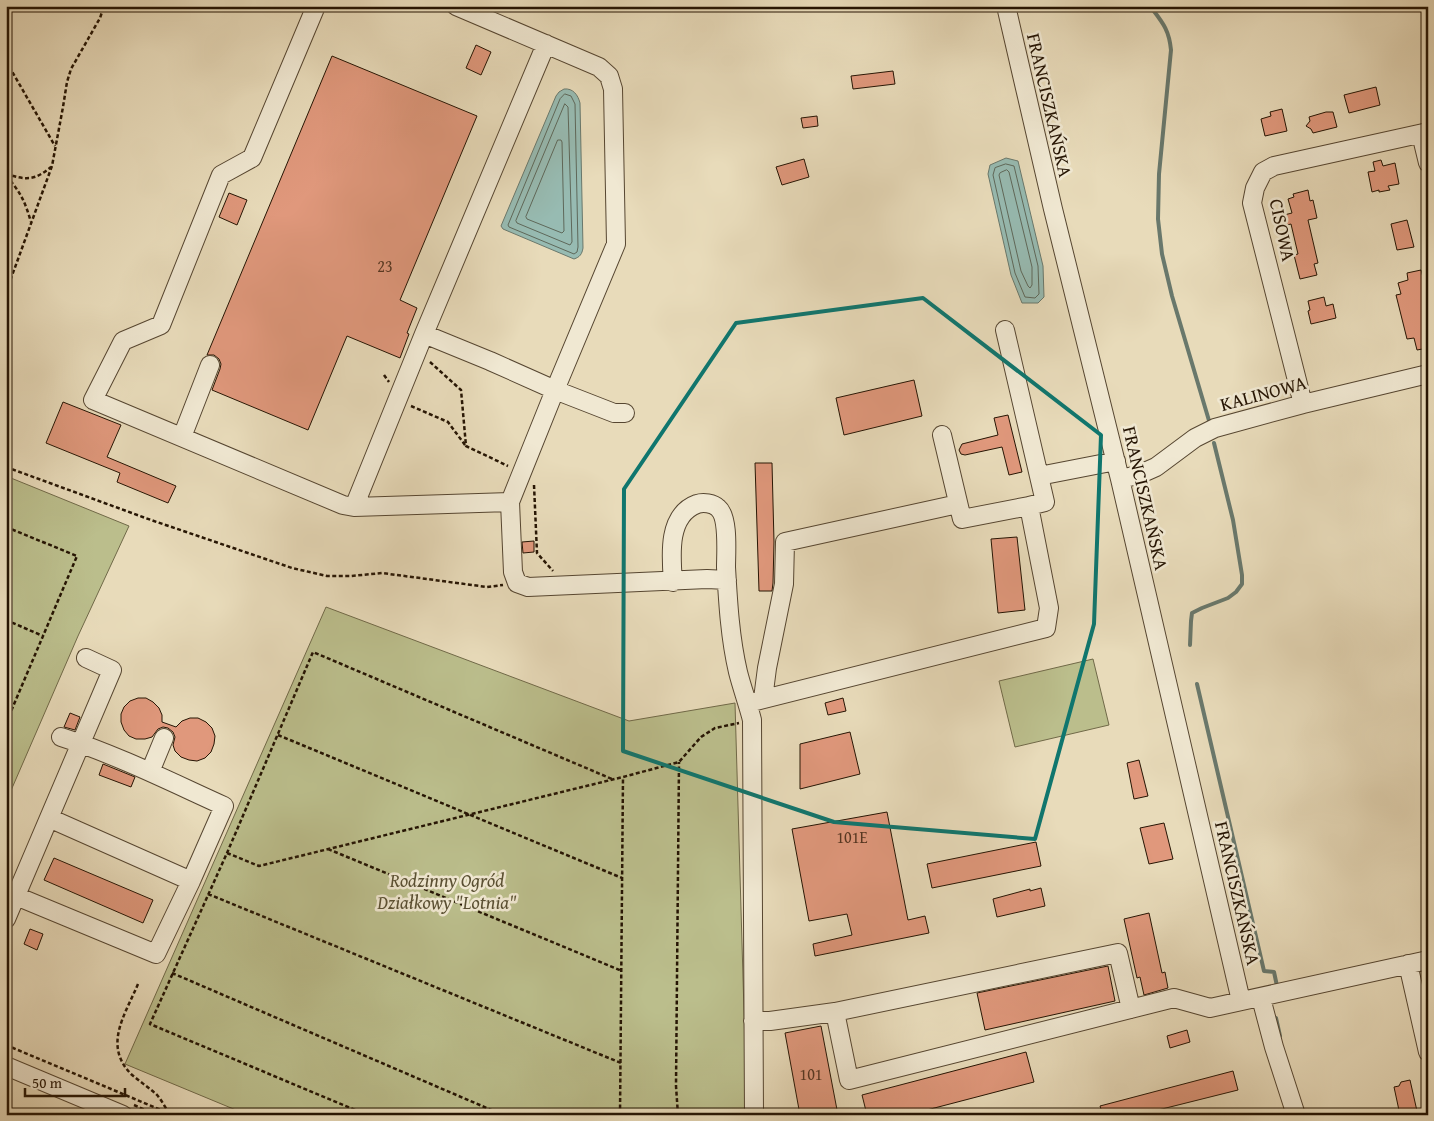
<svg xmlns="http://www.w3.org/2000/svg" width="1434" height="1121" viewBox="0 0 1434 1121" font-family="'Gentium Book Plus',serif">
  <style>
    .green { fill: #bbbe8c; stroke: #706948 }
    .water { fill: #97bbb2; stroke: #69786c }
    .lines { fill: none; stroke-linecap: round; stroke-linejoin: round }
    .shore { stroke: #5e685a; stroke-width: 1 }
    .stream { stroke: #69786c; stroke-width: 4 }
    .building { fill: #e0987c; stroke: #251403 }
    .minor-casing { stroke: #564631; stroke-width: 20 }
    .path { stroke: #251403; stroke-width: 2.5; stroke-dasharray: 4 2.5; stroke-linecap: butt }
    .minor { stroke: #f0e8d2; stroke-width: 18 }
    .marked { fill: none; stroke: #0f766e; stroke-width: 4; stroke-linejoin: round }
    .labels { text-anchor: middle; stroke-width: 5; stroke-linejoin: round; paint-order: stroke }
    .number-label { font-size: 16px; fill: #543521 }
    .street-label { font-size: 19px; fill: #251403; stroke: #f0e8d2 }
    .park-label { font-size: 19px; font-style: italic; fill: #5a5033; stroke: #f0e8d2 }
  </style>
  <rect width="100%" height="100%" fill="#e8dbba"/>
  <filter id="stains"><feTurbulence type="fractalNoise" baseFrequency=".004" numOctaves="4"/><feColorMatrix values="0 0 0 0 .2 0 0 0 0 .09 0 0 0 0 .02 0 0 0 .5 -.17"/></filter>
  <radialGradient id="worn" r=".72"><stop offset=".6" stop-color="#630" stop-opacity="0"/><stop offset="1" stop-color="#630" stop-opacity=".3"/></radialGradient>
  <path class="green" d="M6,476l123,50 -51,110 -72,166z
    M326,607l303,114 106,-18 12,412h-499l-123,-51z
    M1093,659l16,66 -94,22 -16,-66z"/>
  <path class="water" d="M564,89c9,-1 14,6 16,14l3,145c-1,6 -3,9 -9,11l-71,-30 -2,-3 55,-130 3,-4z
    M1006,158l12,3 25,105 1,31 -6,6h-16l-11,-28 -23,-101 2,-9z"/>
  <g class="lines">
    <path class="shore" d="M565,94l6,2 4,8 3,143 -1,5 -3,2 -65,-27 -1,-2 52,-126z
      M565,104l3,3 4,135 -2,3 -53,-22 -1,-2z
      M558,140h3l1,2 2,89 -2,2 -35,-14 -1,-2z
      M1006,164l8,2 24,100 1,28 -4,4 -10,-1 -10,-24 -22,-98 2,-7z
      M1007,170l2,2 23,95v18l-2,3 -2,-2 -7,-15 -22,-96 1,-2z"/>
    <path class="stream" d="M1150,6c12,16 19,23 21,44l-12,124 -1,45 4,35 10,42 38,128
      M1190,645l1,-24 1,-8 10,-5 26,-10 8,-6 6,-8v-9l-9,-55 -19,-77
      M1197,684l67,287 10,1 3,14
      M1276,1018l4,18"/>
  </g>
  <path class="building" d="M476,45l15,7 -10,23 -15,-7z
    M332,56l145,60 -77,184 17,8 -10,25 2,1 -9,24 -53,-22 -39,94 -96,-40 8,-21 1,-5 -2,-5 -5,-4h-7z
    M893,71l2,13 -42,5 -2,-13z
    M1376,87l4,18 -31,8 -5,-18z
    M1282,109l5,22 -22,5 -4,-17 10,-3 -1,-4z
    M1326,112h7l4,15 -24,6 -2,-4 -5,-3 4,-5 -1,-4z
    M817,116l1,10 -15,2 -2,-10z
    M804,159l5,18 -27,8 -6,-18z
    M1381,160l2,6 12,-3 4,21 -11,2 2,4 -11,2v-2l-7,2 -4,-20 7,-1 -2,-9z
    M1308,190l2,11 3,-1 4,18 -9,2 10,43 -4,1 3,11 -17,4 -6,-24 4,-1 -7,-30 -4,1 -3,-10 8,-2 -4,-14 6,-2 -1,-3z
    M229,193l18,7 -10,25 -18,-8z
    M1407,220l7,27 -17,3 -6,-26z
    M1421,270l7,26v52l-11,2 -3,-12 -7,1 -11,-44 5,-1 -3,-11 10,-3 -1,-7z
    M1324,297l2,9 7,-2 3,14 -25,6 -3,-13 2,-1 -2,-9z
    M914,380l8,36 -78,19 -8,-37z
    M63,402l58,23 -14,32 69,29 -8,17 -51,-21 3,-9 -74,-30z
    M1008,415l14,57 -13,3 -7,-28 -37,8 -4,-1 -2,-4 3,-6 36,-9 -4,-17z
    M755,463h17l2,79 -1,41 -1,8h-13z
    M1017,537l8,73 -27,3 -7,-74z
    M534,541v11l-11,1 -1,-11z
    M138,698h8l7,4 6,6 3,7v7l14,5 6,-6 8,-3h8l8,4 6,6 3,8 -1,8 -3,8 -6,6 -8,3 -8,-1 -8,-3 -6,-6 -2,-6 2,-8 -2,-5 -5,-4 -5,-1 -5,2 -6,8 -7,2h-9l-7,-3 -5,-6 -3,-8v-8l3,-7 6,-6z
    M843,698l3,13 -18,4 -3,-12z
    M70,713l10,4 -5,13 -11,-3z
    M850,732l10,42 -60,15v-45z
    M1139,760l9,36 -14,3 -7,-36z
    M103,764l32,13 -4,10 -32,-12z
    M887,812l21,108 17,-4 4,17 -114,23 -2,-12 39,-9 -5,-21 -38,7 -17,-92z
    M1164,823l9,36 -24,5 -9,-36z
    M1036,842l5,24 -109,22 -5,-24z
    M54,858l99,42 -10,23 -99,-43z
    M1041,888l4,18 -48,11 -4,-18 37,-10v2z
    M1149,913l13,60 3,-1 3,16 -24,7 -4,-18 -3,1 -13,-59z
    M30,929l13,5 -6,16 -13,-6z
    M1108,966l7,35 -130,29 -8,-37z
    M821,1026l17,89h-38l-15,-82z
    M1187,1030l3,12 -20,6 -3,-12z
    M1026,1052l8,30 -111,29 1,4h-57l-5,-20z
    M1233,1071l5,19 -100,25h-35l-3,-9z
    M1410,1080l7,31 -17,4 -6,-28 5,-1 2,-4z"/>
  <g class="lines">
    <defs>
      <path id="minor" d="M316,6l-64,152 -31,17 -60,150 -38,16 -30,59 250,105 11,2 156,-5
        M456,6l143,61 10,9 4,13 3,155 -61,146 -45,112 3,70 4,11 11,4 179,-8 20,1
        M1006,6l47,203 67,270 121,522
        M1421,134l7,29
        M424,334l66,27 65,29 59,23h11
        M1303,404l-51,-201 3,-15 8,-16 11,-6 154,-34
        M942,435l20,84 67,-13
        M182,437l28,-72
        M1039,476l77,-15
        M1120,479l18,-4 18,-8 39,-29 20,-10 88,-24 125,-30
        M354,507l70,-173 122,-290
        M673,582c-2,-26 -6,-67 24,-78 6,-2 16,-1 21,4 11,9 8,45 8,59 2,35 4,71 12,105 4,16 10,32 14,48l2,395
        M763,699l4,-31 17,-84 1,-42 173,-38
        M748,703l298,-75 3,-20 -20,-102 16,-4 -40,-172
        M150,772l14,-34
        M49,818l142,63
        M16,896l140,58 35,-73 33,-75c-53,-24 -107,-51 -163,-69
        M6,919l106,-249 -26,-12
        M1408,964l20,88
        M1261,998l13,49 22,68
        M835,1012l14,68 325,-82 36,10 218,-48
        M753,1021h17l65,-9 283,-59 13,56
        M6,1066l117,49"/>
    </defs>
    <use href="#minor" class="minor-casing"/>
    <path class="path" d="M6,61l49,85
      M6,174c20,6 28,7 45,-7
      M6,176c15,16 19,26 25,46
      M6,292l46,-126 11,-59 4,-25 4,-13 29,-51 4,-12
      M430,362l31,28 5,56 42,20
      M384,375l5,7
      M411,406l37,16 17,23
      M6,467l145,53 141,48 35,8h24l31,-3 105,14 16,-2
      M534,485l3,68 16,18
      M6,527l71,29 -71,167
      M6,620l37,16
      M278,735l344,143
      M328,849l294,122
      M227,853l32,13 364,-89 56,-15 22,-25 14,-9 24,-5
      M208,894l413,169
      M172,973l331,142
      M138,984c-13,31 -35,61 -7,90 8,7 17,13 25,20 5,5 9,13 13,19
      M6,1045l167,70
      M134,1105l22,10
      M367,1115l-217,-91 77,-171 86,-201 299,127
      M620,1115l3,-338
      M678,1115l-2,-29 3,-324"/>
    <use href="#minor" class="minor"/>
  </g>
  <path class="marked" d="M923,298l178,137 -7,189 -59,215 -201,-17 -211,-71 1,-262 112,-166z"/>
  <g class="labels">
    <g class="number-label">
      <text x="385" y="272">23</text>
      <text x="852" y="843">101E</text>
      <text x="811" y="1080">101</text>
    </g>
    <g class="street-label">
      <text transform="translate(1050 105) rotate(77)" y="7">FRANCISZKAŃSKA</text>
      <text transform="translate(1283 230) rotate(78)" y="7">CISOWA</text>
      <text transform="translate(1263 393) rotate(-15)" y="7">KALINOWA</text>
      <text transform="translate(1146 498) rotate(77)" y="7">FRANCISZKAŃSKA</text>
      <text transform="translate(1238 893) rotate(77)" y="7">FRANCISZKAŃSKA</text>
    </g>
    <g class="park-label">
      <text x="447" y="887">Rodzinny Ogród<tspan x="447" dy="22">Działkowy "Lotnia"</tspan></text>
    </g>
  </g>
  <rect width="1434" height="1121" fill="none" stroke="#e8dbba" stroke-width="25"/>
  <rect x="8" y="8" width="1419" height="1106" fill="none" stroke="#251403" stroke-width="2.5"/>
  <rect x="12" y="12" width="1409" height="1096" fill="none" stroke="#251403"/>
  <path d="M25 1088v8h100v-8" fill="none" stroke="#251403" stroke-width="2.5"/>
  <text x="32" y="1088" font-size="15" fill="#251403" stroke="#f0e8d2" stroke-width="4" paint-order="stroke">50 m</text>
  <rect width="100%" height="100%" filter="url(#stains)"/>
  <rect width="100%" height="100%" fill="url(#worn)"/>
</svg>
